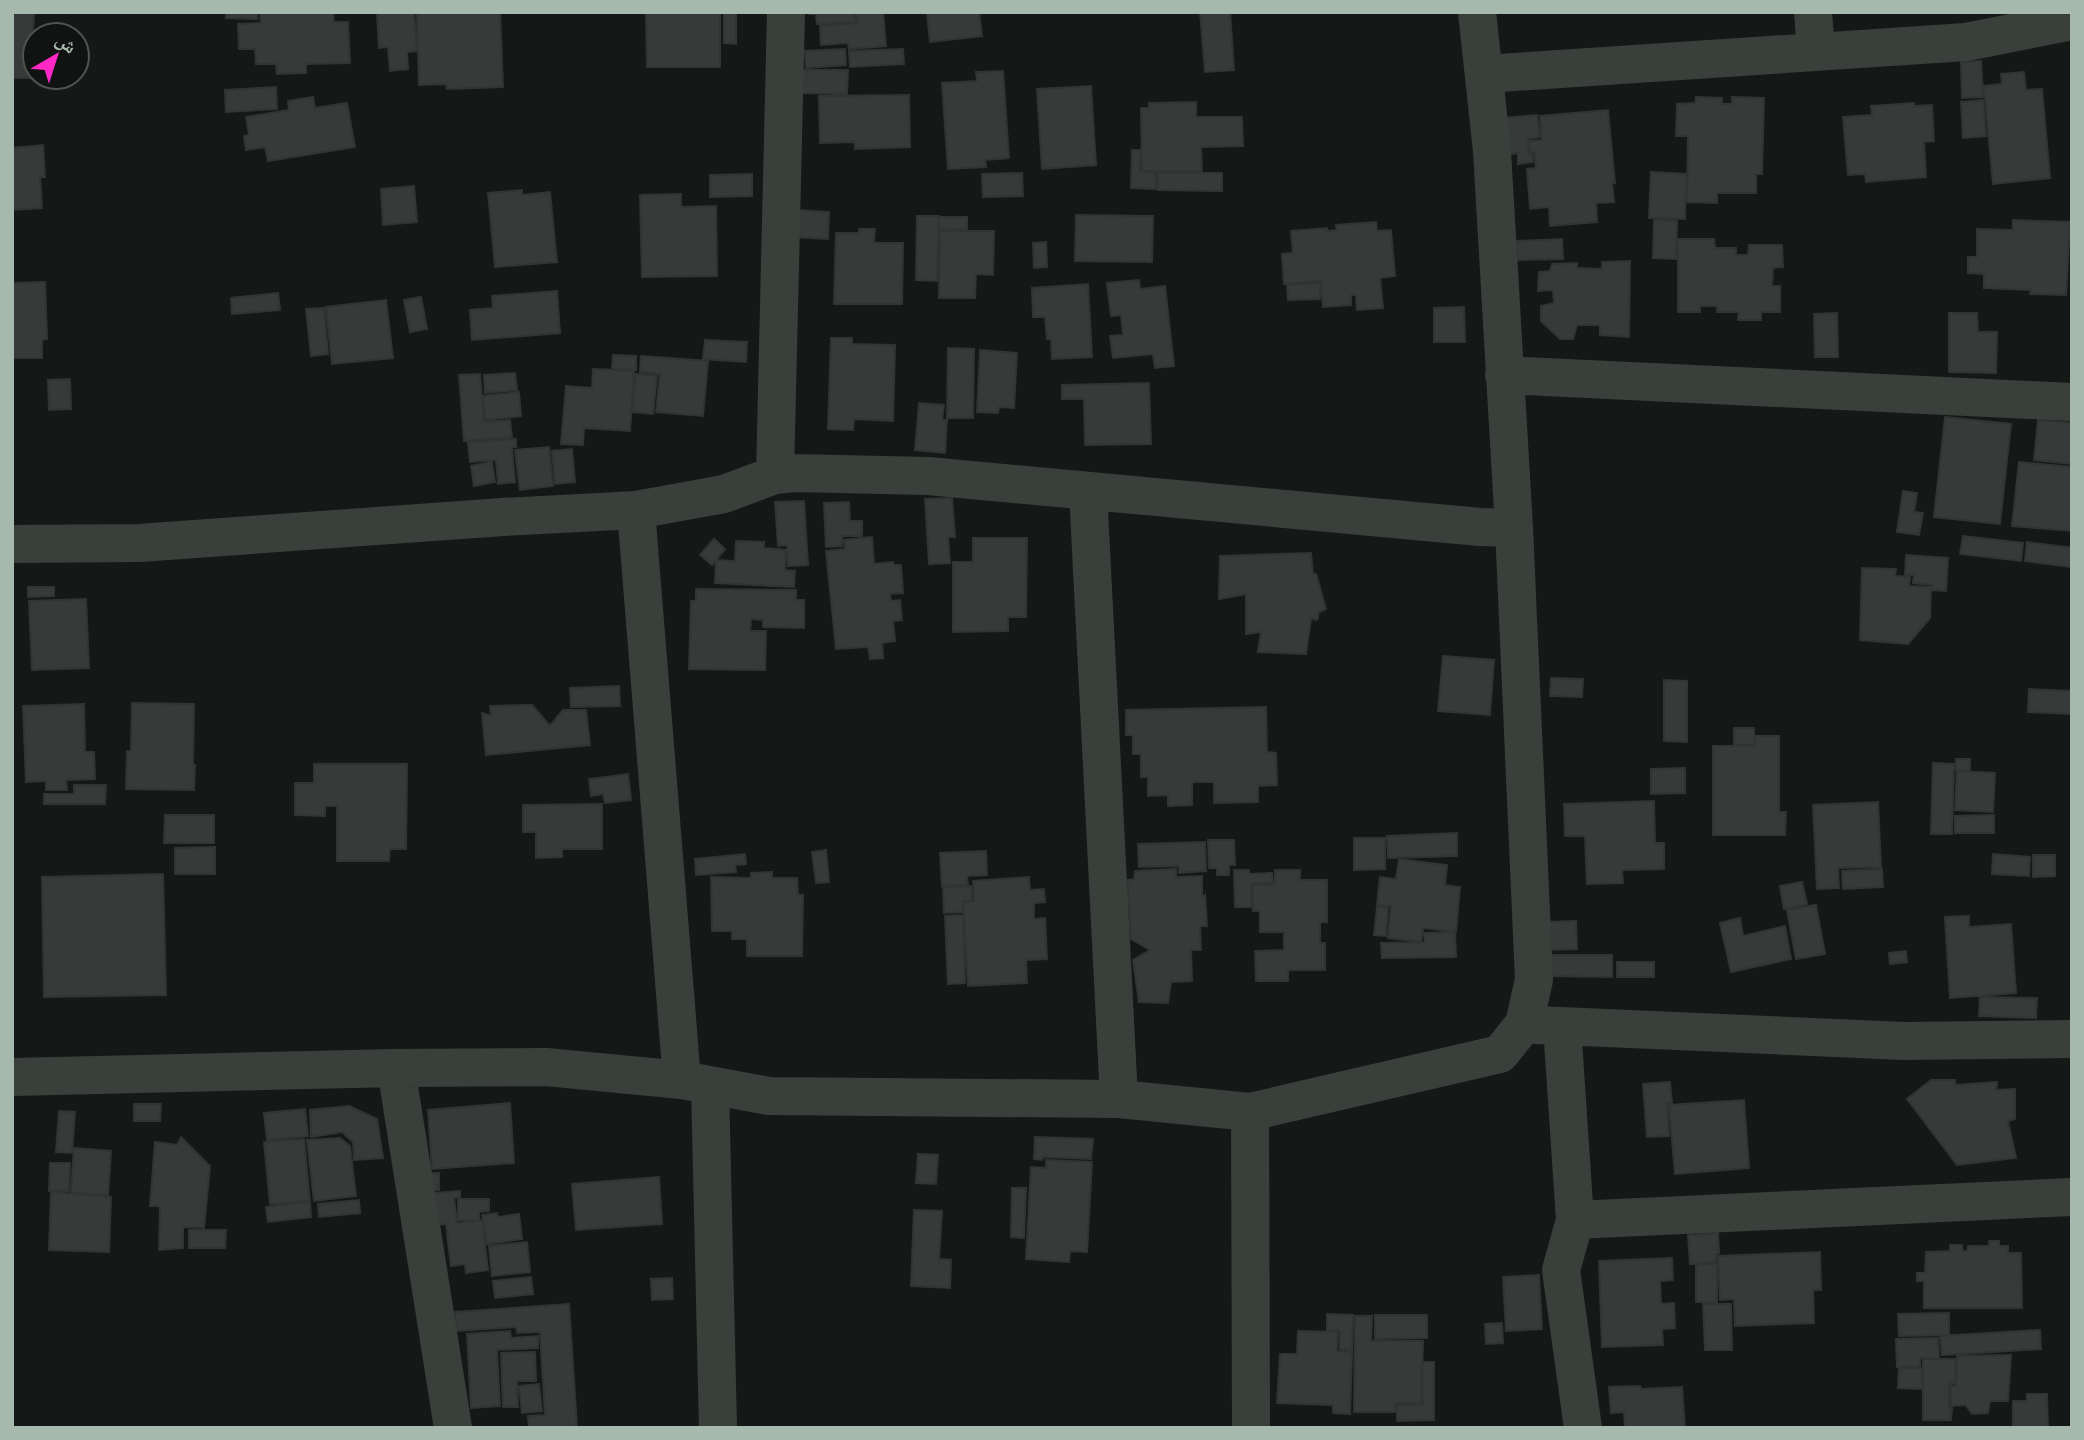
<svg xmlns="http://www.w3.org/2000/svg" width="2084" height="1440" viewBox="0 0 2084 1440" font-family="'PT Sans','Noto Naskh Arabic',sans-serif">
  <style>
    .building { fill: #363a38; stroke: #303433; stroke-width: 2 }
    .lines { fill: none; stroke-linecap: round; stroke-linejoin: round }
    .minor { stroke: #39403c; stroke-width: 38 }
  </style>
  <rect width="100%" height="100%" fill="#161817"/>
  <path class="building" d="M12,12h22l-3,66h-19z
    M226,12h31v7l-31,-1z
    M260,12h73l1,10h14l2,41 -44,1v9l-29,1 -1,-10h-20l-1,-15h-16l-1,-25 23,-1z
    M377,12h37l3,39 -10,1 1,17 -18,2 -2,-24 -9,1z
    M417,12h83l3,75 -56,2 -1,-5 -27,1z
    M646,12h74v55h-73z
    M724,12h12v32l-12,-1z
    M809,12h45l1,10 -38,2 -1,-10h-7z
    M856,12h27l3,34 -37,3 -1,-6 -27,2 -1,-19 37,-3z
    M927,12h52l3,24 -52,6z
    M1200,12h30l4,58 -29,2z
    M845,49l1,16 -40,3 -1,-17z
    M903,49l1,15 -54,3 -1,-16z
    M1981,61l2,36 -21,1 -1,-36z
    M800,70h48l-1,24 -47,-1z
    M1003,71l6,87 -24,2 1,7 -38,2 -6,-86 35,-2 -1,-9z
    M2024,72l2,18 16,-1 8,89 -57,6 -9,-98 18,-2 -1,-10z
    M1091,86l5,79 -54,4 -5,-80z
    M276,87l1,22 -51,3 -1,-22z
    M909,95l1,52 -55,2v-7l-35,1 -1,-47z
    M313,97l2,11 32,-5 8,44 -87,14 -3,-14 -19,3 -2,-14 5,-1 -3,-18 43,-7 -1,-9z
    M1696,97l26,1v6h10v-7l32,1 -2,76h-6v19h-39v10l-30,-1 1,-66h-12l1,-32 18,-1z
    M1983,100l3,36 -23,2 -2,-36z
    M1196,102v15h46l1,29 -42,1 1,24h-60l-1,-63h8v-5z
    M1914,103v3l18,-1 2,36 -10,1 2,35 -60,5 -1,-8 -17,1 -5,-58 29,-2 -1,-9z
    M1608,110l7,73 -3,-1 2,20 -18,1 1,19 -47,4 -1,-19 -19,2 -3,-40 9,-1 -2,-17h-4l-1,-10 13,-1 -2,-24z
    M1537,115l3,22 -13,2 2,14h3l1,9 -15,2v-11l-12,2 -3,-37z
    M43,145l2,32h-5l2,31 -30,2v-62z
    M1132,150h8v21l16,2v16l-25,-1z
    M1158,172l64,1v18l-64,-1z
    M1651,172l35,2 -1,45 -36,-1z
    M1022,173l1,23 -40,1 -1,-23z
    M752,174v22l-42,1v-22z
    M414,186l3,36 -34,3 -2,-36z
    M522,190v5l28,-3 7,70 -62,5 -7,-74z
    M681,194v13l35,-1 1,70 -75,1 -2,-82z
    M795,210l34,2 -1,27 -34,-2z
    M1076,215l77,1 -1,46 -77,-1z
    M917,216h22l-2,65 -21,-1z
    M939,217h28v12l-28,1z
    M1654,220l23,1 -1,38 -23,-1z
    M2013,220l57,2 -4,73 -36,-1 1,-4 -47,-2v-14l-16,-1v-16h9v-28l36,1z
    M1376,222l1,9 14,-1 4,46 -15,2 3,30 -26,2 -1,-15h-5v10l-28,2 -2,-26 -37,3 -2,-30 11,-1 -2,-22 36,-3v3l10,-1 -1,-5z
    M859,229h16l-1,14h29l-1,61h-68l2,-71h23z
    M940,231h54l-1,44 -17,-1 -1,24h-36z
    M1562,239l1,20 -46,1v-19z
    M1678,239h36l1,9h21v7h12l1,-10h33l1,22 -10,1 -1,18h8v26h-19v8h-23l1,-8h-22v-6h-17v6h-22z
    M1046,242l1,25 -13,1 -1,-25z
    M1630,261l-1,76 -29,-2v-10h-23l-4,14h-13l-19,-18v-15l13,-3 -1,-13 -15,1 1,-19 11,-1 2,-7 25,-1v5l25,1v-7z
    M1139,280l1,9 25,-3 9,80 -19,2 -2,-14 -40,4 -3,-22 13,-1 -2,-20 -10,1 -4,-33z
    M45,282l2,57 -5,1v18h-30v-75z
    M1320,283v16l-32,1 -1,-15z
    M1088,284l4,73 -40,2 -1,-20h-4l-2,-22h-12l-1,-29z
    M557,291l3,42 -88,7 -2,-30 23,-2 -1,-12z
    M278,293l2,17 -48,4 -1,-16z
    M421,297l6,32 -17,3 -6,-32z
    M386,300l7,58 -61,6 -6,-57z
    M1464,307l1,35h-31v-34z
    M324,308l4,46 -17,2 -5,-47z
    M1837,313l1,44h-23l-1,-43z
    M1949,313h28l1,19h19l-1,41 -47,-1z
    M831,338h21v6l43,1 -2,76 -39,-2 -1,11 -25,-1z
    M705,340l42,2 -1,20 -43,-3z
    M948,348l26,1 -1,69h-26z
    M980,350l37,3 -3,55 -15,-1 -1,6 -21,-1z
    M613,355l23,1v14l-24,-1z
    M641,356l67,5 -5,55 -47,-4 4,-38 -20,-2z
    M593,369l41,2 -4,60 -46,-3 -1,17 -22,-1 5,-58 26,2z
    M515,373l2,17 -32,3 -1,-18z
    M480,374l4,48 26,-2 2,17 -48,4 -5,-66z
    M636,374l21,2 -4,38 -21,-2z
    M70,379l1,30 -22,1 -1,-30z
    M1149,383l2,61 -66,1 -1,-46h-22v-14z
    M519,392l2,24 -36,4 -2,-24z
    M919,403l25,2 -2,15h5l-2,33 -30,-3z
    M1945,417l66,7 -11,100 -66,-7z
    M2038,420l34,3v41l-38,-4z
    M516,439v8h-4l3,35 -17,2 -2,-24 -26,2 -2,-20z
    M549,447l4,39 -33,4 -5,-40z
    M572,449l3,33 -20,2 -3,-33z
    M492,462l3,20 -21,4 -3,-20z
    M2019,462l53,5v64l-60,-5z
    M1903,491l14,2 -3,19 9,1 -4,22 -22,-3z
    M952,498l3,39h-7l2,26 -21,1 -4,-65z
    M804,501l4,64 -20,1 -1,-21 -9,1 -3,-44z
    M849,502l1,19h12v15h-20v10l-16,1 -2,-44z
    M1963,536l60,7 -2,18 -61,-7z
    M872,537l2,27 19,-2 1,3h7l2,28 -13,1 1,7 9,-1 2,20 -9,1 2,20 -13,2 1,15 -13,1 -2,-12 -32,2 -10,-98 19,-2 -1,-9z
    M973,538h54l-1,79h-18v14l-55,1v-70h20z
    M714,539l11,10 -13,16 -12,-10z
    M736,541l28,1v6l22,2 -1,20 10,1 -1,16 -79,-4 1,-23 19,1z
    M2027,542l45,6v19l-47,-6z
    M1311,553l2,21h3l10,35 -8,4v5l-2,2 -5,-2 -5,36 -48,-2 3,-20 -15,2v-40l-27,5 1,-43z
    M1906,555l42,3 -2,33 -14,-1 1,-5 -20,-2 1,-8h-9z
    M1862,568l34,1 -1,7 15,1 -1,9 22,1 -1,31 -22,26 -48,-4z
    M28,587h26v9l-26,1z
    M696,589l100,1v10h8v28l-41,-1v-7l-12,-1 -1,12h16l-1,39 -76,-1 2,-68h5z
    M86,599l3,69 -57,2 -3,-69z
    M1443,656l51,4 -4,55 -52,-4z
    M1551,678l32,1 -1,18 -32,-1z
    M1664,680l23,1v61l-23,-1z
    M619,686l1,20 -49,1 -1,-19z
    M2029,689l43,2v23l-44,-2z
    M132,703l62,1 -1,61h2l-1,25 -68,-1 1,-38h4z
    M84,704l1,48h9l1,27 -29,1 1,10h-21v-9l-20,1 -3,-76z
    M532,705l18,21 13,-16h23l4,35 -104,10 -4,-42 9,3 -1,-10z
    M1266,707l1,45 9,1 1,32 -19,1v16l-44,1v-21h-22v23l-24,1v-11l-20,1v-19h-7v-23h-8v-19h-7v-25z
    M1734,728h20v17h-20z
    M1755,736h24v76h7l-1,23h-72v-89h42z
    M1956,759h14v11h-14z
    M1933,763l21,1 -2,70h-21z
    M314,764h93l-1,85h-16l-1,12h-52v-55h-12v10l-30,-1v-32h19z
    M1685,768v25l-34,1v-25z
    M1957,771l38,2 -2,39 -38,-2z
    M628,774l3,26 -26,3 -2,-9 -12,2 -2,-17z
    M74,785h32l-1,19h-61v-10h30z
    M1654,801l1,42h9v26l-42,1 1,13 -36,1 -2,-48h-20l-1,-32z
    M1878,802l3,65 -43,1 1,20 -22,1 -4,-84z
    M602,804v45h-40v8l-26,1v-26h-13v-27z
    M165,815h49v28h-50z
    M1994,815v18h-39v-17z
    M1457,833v23l-69,2 -1,-22z
    M1354,838h31v31l-31,1z
    M1208,840h26l1,25h-6v10h-12v-7h-8z
    M1205,842l1,29 -27,2v-7l-40,1 -1,-23z
    M215,847v27h-40v-26z
    M826,850l3,32 -13,1 -4,-31z
    M986,851l1,24 -20,1 1,9 -26,1 -2,-33z
    M745,854l1,10 -11,1 1,7 -40,3 -1,-16z
    M1993,854l37,3 -1,19 -37,-2z
    M2033,855h22v21l-22,1z
    M1399,859l48,6 -2,20 15,2 -4,45 -33,-4 -2,14 -33,-4 3,-32 -14,-1 3,-28 16,2z
    M1176,869v8l26,-1v21l3,-2 2,31h-7l1,24h-10l1,31 -21,1 -3,21 -29,-1 -6,-42 17,-10 -19,-11 -4,-59 7,-1 1,-8z
    M1882,869l1,18 -40,2 -1,-18z
    M1234,870h15v4l23,-1 1,10 -22,1 1,23h-17z
    M1275,870h25v10h27v42h-7v21h5v27h-37v11h-32l-1,-30 29,-1v-18h-24v-21h-7v-26h22z
    M772,872v6h25l1,17h5l-1,61h-55v-17h-15v-8h-20l-1,-54 40,1v-5z
    M163,874l3,121 -122,2 -2,-120z
    M1029,877l1,13 14,-1 1,13 -11,1v16l11,-1 2,41 -21,1 1,23 -59,3 -5,-84 11,-1 -1,-20z
    M1802,882l5,22 -23,5 -4,-23z
    M971,886l1,15h-9v11l-19,1 -1,-26z
    M1816,905l9,49 -29,5 -9,-49z
    M1377,907l11,1 -2,28 -12,-1z
    M963,915l2,68 -17,1 -3,-68z
    M1969,916v11l42,-3 5,69 -66,5 -5,-81z
    M1740,918l3,18 42,-10 6,33 -60,13 -11,-49z
    M1576,921l1,28 -31,1 -1,-28z
    M1455,932l1,25 -74,1 -1,-15 44,-1 -1,-9z
    M1906,951l1,11 -17,2 -1,-11z
    M1546,955h66v22l-67,-1z
    M1617,962h37v15h-37z
    M1980,997l57,1 -1,20 -57,-2z
    M1931,1080h24v5l42,-3 -1,8 19,-1v30l-7,2 8,37 -59,7 -50,-66z
    M1670,1082l2,21h-5l2,33 -22,1 -4,-53z
    M1744,1100l5,68 -74,6 -6,-69z
    M510,1103l4,60 -82,6 -4,-59z
    M134,1104h27l-1,17h-26z
    M349,1106l28,13 6,39 -29,2 -1,-18 -11,-10 -31,5 -1,-27z
    M305,1109l3,27 -41,4 -3,-27z
    M59,1111l16,1 -3,41 -16,-1z
    M181,1137l29,29 -6,62 -21,-1v21l-24,2 1,-44h-10l5,-64 22,3z
    M1035,1137l58,2 -2,20 -48,-2 -1,3 -8,-1z
    M340,1138l10,8 6,50 -42,5 -7,-61z
    M304,1139l6,62 -40,3 -6,-62z
    M74,1148l37,3 -3,44 -37,-2z
    M918,1154l20,1 -2,29 -20,-1z
    M1046,1160l46,2 -5,90 -17,-1 -1,11 -43,-3 5,-92 15,1z
    M50,1163h20l-1,28h-20z
    M421,1173h18v17h-18z
    M659,1177l3,47 -86,6 -4,-46z
    M1012,1188h14l-2,50 -13,-1z
    M460,1191v6l-6,1 3,25 25,-3 6,50 -22,3 -1,-9 -14,2 -5,-42 -8,1 -4,-32z
    M51,1192l60,5 -2,55 -60,-2z
    M458,1199h31v12l-10,1v8h-21z
    M359,1200l1,13 -41,4 -1,-13z
    M310,1201l1,16 -43,5 -2,-15z
    M914,1210l28,1 -3,48 12,1 -1,28 -39,-2z
    M497,1213l1,4 21,-3 3,25 -35,5 -5,-29z
    M189,1230h37l-1,18h-36z
    M1718,1233l1,20 -3,1v8l-26,2 -2,-29z
    M1989,1241h10v5h9v7h13l1,55h-98v-27h-7v-8h8l1,-21 24,-1v-6h12v6h6v-5h21z
    M527,1242l3,30 -38,4 -3,-30z
    M1820,1252l1,38h-8l1,33 -79,3 -1,-27 -14,1 -2,-44z
    M1672,1258l1,22 -13,1 1,23 13,-1 1,25 -13,1 1,16 -61,2 -3,-86z
    M1717,1264v38h-21v-37z
    M1539,1275l3,54 -36,2 -3,-54z
    M531,1277l2,17 -38,4 -2,-17z
    M672,1278l1,21 -21,1 -1,-21z
    M569,1304l8,122 -48,2 -1,-12 17,-1 -5,-83 -23,1 -1,-6 -60,4 -1,-19z
    M1703,1304h28l1,46h-27z
    M1949,1313v22l-50,1 -1,-22z
    M1327,1314l26,1 -1,35 -12,-1v-18l-13,-1z
    M1375,1315h52v23l-52,1z
    M1355,1316h17l-1,25h52l-2,62h-26l1,9h-42z
    M1502,1323l1,20 -17,1 -1,-20z
    M2040,1330l1,19 -99,6 -2,-19z
    M510,1331l1,7 27,-2v12l-41,2 3,56 -29,2 -4,-74z
    M1298,1331l40,1 -1,19 15,1 -2,62 -17,-1v-8l-56,-2 3,-49h17z
    M1938,1338l1,20h-19v8l-23,1 -1,-28z
    M535,1352l1,29h-19l1,26h-15l-2,-54z
    M2011,1355l-3,46h-18l-2,12 -16,1 -6,-9 -15,1v-21l5,1 1,-30z
    M1923,1359h32v24h-6v25h3l-1,12h-28z
    M1422,1362h12v58l-37,1v-16h26z
    M1899,1368h23v21l-24,-1z
    M539,1384l3,27 -20,2 -3,-27z
    M1640,1386l1,3 41,-2 3,41h-60l-1,-16 -13,1 -2,-26z
    M2027,1394h20l1,34h-35v-27h14z"/>
  <g class="lines">
    <path class="minor" d="M1813,12l3,40
      M1484,74l482,-32 106,-21
      M1504,375l568,27
      M775,475l11,-463
      M1088,491l31,608
      M636,510l46,570
      M12,544l127,-1 364,-26 133,-7 88,-16 51,-19 19,-2 134,3 552,51 34,1 -22,-377 -15,-139
      M1537,1025l367,16 168,-2
      M1562,1026l13,194 497,-23
      M396,1068l57,360
      M12,1077l384,-9 150,-1 136,13 87,16 350,3 131,13 1,316
      M710,1085l8,343
      M1250,1112l250,-58 24,-30 10,-44 -20,-452
      M1575,1220l-14,50 22,158"/>
  </g>
  <rect width="2084" height="1440" fill="none" stroke="#a7b9ac" stroke-width="28"/>
  <g transform="translate(56 56) rotate(39)"><circle r="33" fill="#111312" stroke="#4d5550" stroke-width="2"/>
  <path d="M0-5L12 26L0 18L-12 26Z" fill="#fe28c7"/>
  <text y="-10" font-size="19" font-weight="bold" text-anchor="middle" fill="#a7b9ac">ش</text>
  </g>
</svg>
